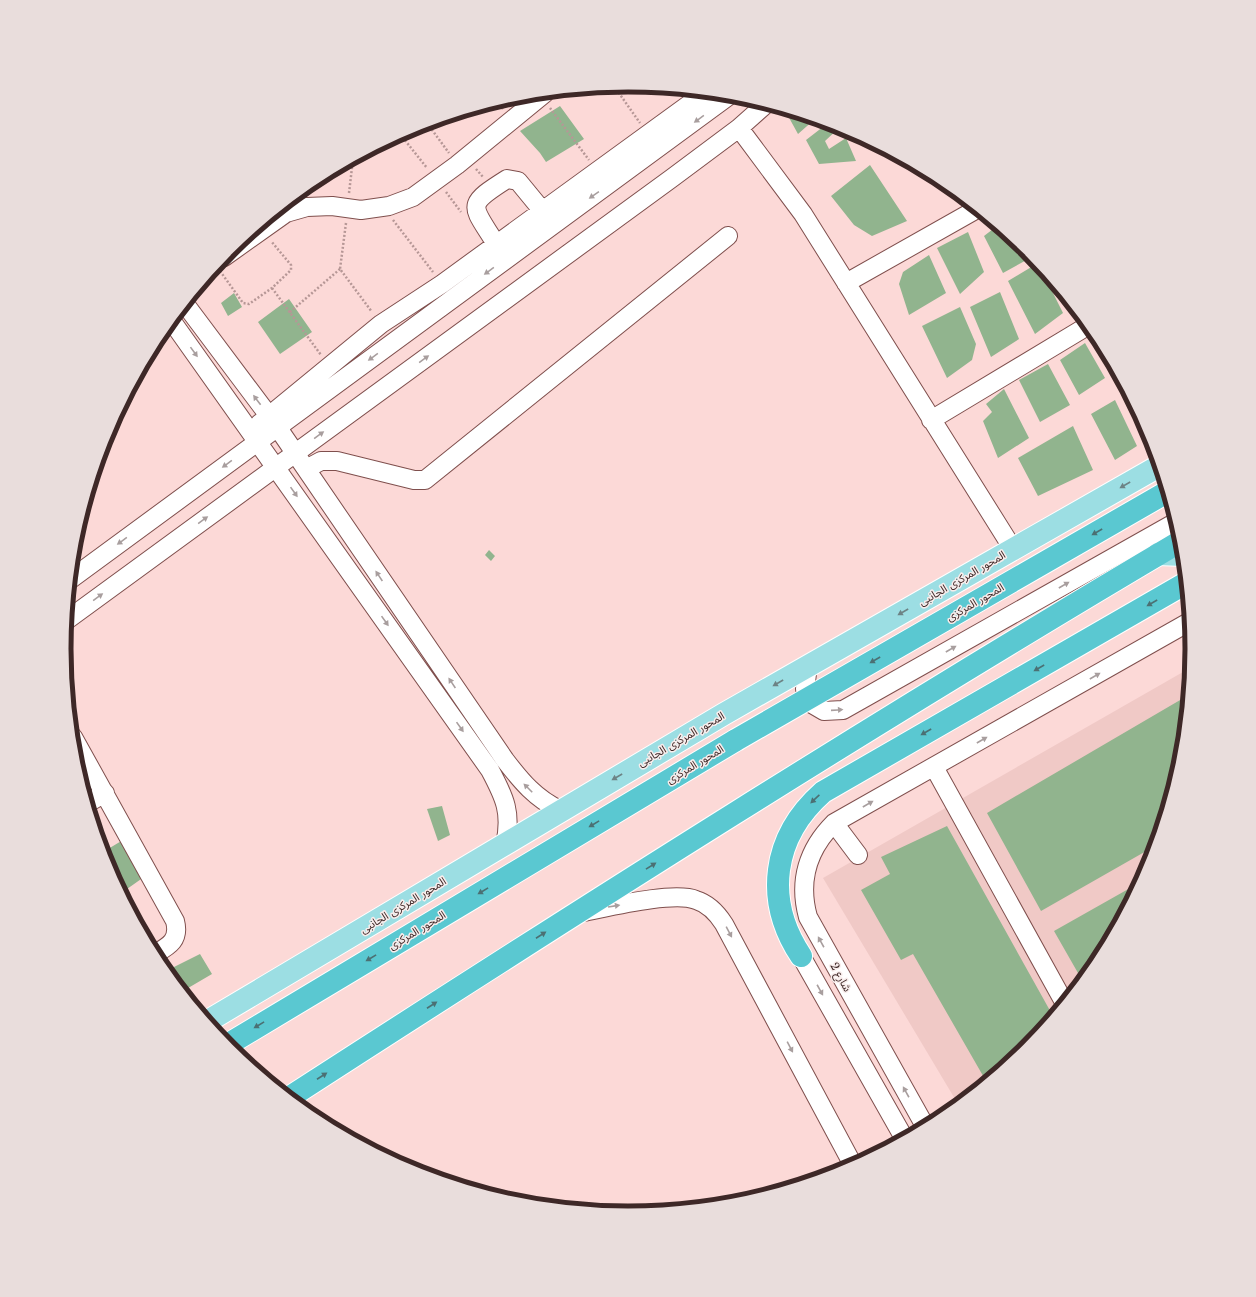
<svg xmlns="http://www.w3.org/2000/svg" width="1256" height="1297" viewBox="0 0 1256 1297" font-family="'Libre Baskerville','Noto Sans Arabic',serif">
  <style>
    .built { fill: #f0c9c6 }
    .building { fill: #91b48e }
    .lines { fill: none; stroke-linecap: round; stroke-linejoin: round }
    .minor-casing { stroke: #7f4f4d; stroke-width: 20 }
    .major-casing { stroke: #fff; stroke-width: 24 }
    .highway-casing { stroke: #fff; stroke-width: 24 }
    .path { stroke: #b69796; stroke-width: 2.5; stroke-dasharray: 2 2; stroke-linecap: butt }
    .minor { stroke: #fff; stroke-width: 18 }
    .major { stroke: #9cdee3; stroke-width: 22 }
    .highway { stroke: #5ac8d1; stroke-width: 22 }
    .highway-bridge-casing { stroke: #fff; stroke-width: 24; stroke-linecap: butt }
    .highway-bridge { stroke: #5ac8d1; stroke-width: 22 }
    .oneway { fill: #a89e9e }
    .oneway2 { fill: #6d8385 }
    .oneway3 { fill: #4b7073 }
    .labels { text-anchor: middle; stroke-width: 3; stroke-linejoin: round; paint-order: stroke }
    .street-label { font-size: 11px; fill: #3e2827; stroke: #f8edec }
    .rim { fill: none; stroke: #3e2827; stroke-width: 5 }
  </style>
  <rect width="100%" height="100%" fill="#fcd9d7"/>
  <path class="built" d="M1190,668l-9,91 -32,106 -52,97 -70,85 -69,57 -135,-226z"/>
  <path class="building" d="M560,106l24,33 -38,23 -6,-9 -20,-22z
    M791,111l24,8 -17,15 -11,-20z
    M828,123l11,5 -14,13 4,8 17,-11 10,23 -37,3 -13,-24z
    M870,165l37,56 -35,15 -18,-11 -23,-29z
    M997,226l35,31 -29,16 -19,-37z
    M968,232l16,40 -24,22 -23,-46z
    M929,255l17,38 -37,22 -10,-31 4,-12z
    M1038,263l25,50 -28,21 -27,-53z
    M1000,292l19,47 -28,18 -21,-50z
    M234,293l8,14 -14,9 -7,-13z
    M289,299l23,33 -32,22 -22,-32z
    M960,307l16,37 -4,16 -25,18 -25,-52z
    M1085,343l20,35 -26,17 -19,-35z
    M1048,364l22,41 -30,17 -21,-42z
    M1004,389l25,49 -31,20 -15,-37 9,-9 -6,-8z
    M1115,400l22,46 -22,14 -24,-46z
    M1073,426l20,44 -55,26 -20,-38z
    M489,550l6,6 -4,5 -6,-6z
    M1187,696l-6,63 -26,87 -114,65 -54,-98z
    M442,806l8,29 -12,6 -11,-32z
    M947,826l106,190 -26,31 -41,34 -73,-127 -12,6 -40,-70 29,-16 -9,-17z
    M123,840l21,37 -17,12 23,52 -2,1 -41,-78 -4,-12z
    M1139,883l-42,79 -15,18 -28,-49z
    M200,954l12,20 -29,17 -17,-20z"/>
  <g class="lines">
    <defs>
      <path id="minor" d="M739,128l64,86 210,335
        M496,244c-24,-39 -32,-38 11,-65l11,2 32,39
        M224,257l62,-44 21,-6 25,-1 29,4 28,-4 24,-9 44,-32 88,-72
        M846,283l131,-74
        M185,304l93,124 227,332c16,21 31,39 55,50
        M171,320l319,450c15,28 22,43 15,75
        M931,420l158,-95
        M259,424l122,-100 61,-40 264,-192
        M306,469l15,-8h16l77,19h11l303,-244
        M71,579l659,-484
        M67,620l605,-442 67,-50 27,-24
        M808,666l-3,23 7,15 12,7 19,-1 333,-188
        M73,737l102,184c5,19 -6,25 -20,33
        M934,767l130,235
        M88,803l17,-10
        M834,823l24,32
        M583,912c26,-5 91,-21 113,-12 13,4 21,13 28,24l129,241
        M801,956l103,182
        M925,1126l-117,-209c-10,-36 0,-68 26,-94l355,-201"/>
      <path id="major" d="M1158,554l25,1
        M208,1021l516,-307 435,-248"/>
      <path id="highway" d="M801,956c-37,-56 -29,-119 22,-164l363,-209
        M227,1045l509,-305
        M290,1097c294,-190 590,-378 891,-556"/>
    </defs>
    <use href="#minor" class="minor-casing"/>
    <use href="#major" class="major-casing"/>
    <use href="#highway" class="highway-casing"/>
    <path class="path" d="M614,86l26,37
      M497,102l6,7
      M550,108l39,52
      M427,123l22,30
      M400,134l27,34
      M476,169l7,8
      M446,192l15,20
      M349,193l4,-34
      M393,220l40,52
      M346,223l-6,46 32,43
      M220,271l23,32 6,1 23,-16 19,-18v-5l-20,-24
      M272,288l49,67
      M290,312l50,-43"/>
    <use href="#minor" class="minor"/>
    <use href="#major" class="major"/>
    <use href="#highway" class="highway"/>
    <defs>
      <path id="highway-bridge" d="M736,740l431,-248"/>
    </defs>
    <use href="#highway-bridge" class="highway-bridge-casing"/>
    <use href="#highway-bridge" class="highway-bridge"/>
  </g>
  <defs><path id="oneway-solid" d="M-6-.8H1V-3.2L6.5 0L1 3.2V.8H-6Z"/></defs>
  <g class="oneway">
    <use href="#oneway-solid" transform="translate(699 119) rotate(144)"/>
    <use href="#oneway-solid" transform="translate(594 195) rotate(145)"/>
    <use href="#oneway-solid" transform="translate(489 271) rotate(144)"/>
    <use href="#oneway-solid" transform="translate(194 352) rotate(54)"/>
    <use href="#oneway-solid" transform="translate(373 357) rotate(144)"/>
    <use href="#oneway-solid" transform="translate(424 359) rotate(-36)"/>
    <use href="#oneway-solid" transform="translate(257 400) rotate(-127)"/>
    <use href="#oneway-solid" transform="translate(319 435) rotate(-36)"/>
    <use href="#oneway-solid" transform="translate(227 464) rotate(144)"/>
    <use href="#oneway-solid" transform="translate(294 492) rotate(55)"/>
    <use href="#oneway-solid" transform="translate(203 520) rotate(-36)"/>
    <use href="#oneway-solid" transform="translate(122 541) rotate(144)"/>
    <use href="#oneway-solid" transform="translate(379 576) rotate(-124)"/>
    <use href="#oneway-solid" transform="translate(1064 585) rotate(-30)"/>
    <use href="#oneway-solid" transform="translate(98 597) rotate(-36)"/>
    <use href="#oneway-solid" transform="translate(385 621) rotate(55)"/>
    <use href="#oneway-solid" transform="translate(951 649) rotate(-30)"/>
    <use href="#oneway-solid" transform="translate(1095 676) rotate(-30)"/>
    <use href="#oneway-solid" transform="translate(452 683) rotate(-124)"/>
    <use href="#oneway-solid" transform="translate(837 710) rotate(-4)"/>
    <use href="#oneway-solid" transform="translate(460 727) rotate(55)"/>
    <use href="#oneway-solid" transform="translate(982 740) rotate(-30)"/>
    <use href="#oneway-solid" transform="translate(528 788) rotate(-135)"/>
    <use href="#oneway-solid" transform="translate(868 804) rotate(-30)"/>
    <use href="#oneway-solid" transform="translate(614 906) rotate(-9)"/>
    <use href="#oneway-solid" transform="translate(729 932) rotate(62)"/>
    <use href="#oneway-solid" transform="translate(821 942) rotate(-119)"/>
    <use href="#oneway-solid" transform="translate(820 990) rotate(61)"/>
    <use href="#oneway-solid" transform="translate(790 1047) rotate(62)"/>
    <use href="#oneway-solid" transform="translate(906 1092) rotate(-119)"/>
  </g>
  <g class="oneway2">
    <use href="#oneway-solid" transform="translate(1125 485) rotate(150)"/>
    <use href="#oneway-solid" transform="translate(903 612) rotate(150)"/>
    <use href="#oneway-solid" transform="translate(778 683) rotate(150)"/>
    <use href="#oneway-solid" transform="translate(617 777) rotate(150)"/>
  </g>
  <g class="oneway3">
    <use href="#oneway-solid" transform="translate(1097 532) rotate(150)"/>
    <use href="#oneway-solid" transform="translate(1152 603) rotate(150)"/>
    <use href="#oneway-solid" transform="translate(875 660) rotate(150)"/>
    <use href="#oneway-solid" transform="translate(1039 668) rotate(150)"/>
    <use href="#oneway-solid" transform="translate(926 732) rotate(150)"/>
    <use href="#oneway-solid" transform="translate(815 799) rotate(137)"/>
    <use href="#oneway-solid" transform="translate(594 824) rotate(149)"/>
    <use href="#oneway-solid" transform="translate(651 866) rotate(-32)"/>
    <use href="#oneway-solid" transform="translate(483 891) rotate(149)"/>
    <use href="#oneway-solid" transform="translate(541 935) rotate(-33)"/>
    <use href="#oneway-solid" transform="translate(371 958) rotate(149)"/>
    <use href="#oneway-solid" transform="translate(432 1005) rotate(-33)"/>
    <use href="#oneway-solid" transform="translate(259 1025) rotate(149)"/>
    <use href="#oneway-solid" transform="translate(322 1076) rotate(-33)"/>
  </g>
  <g class="labels">
    <g class="street-label">
      <text transform="translate(962 578) rotate(-30)" y="4">المحور المركزى الجانبى</text>
      <text transform="translate(975 602) rotate(-30)" y="4">المحور المركزى</text>
      <text transform="translate(681 739) rotate(-30)" y="4">المحور المركزى الجانبى</text>
      <text transform="translate(695 764) rotate(-31)" y="4">المحور المركزى</text>
      <text transform="translate(403 905) rotate(-31)" y="4">المحور المركزى الجانبى</text>
      <text transform="translate(417 930) rotate(-31)" y="4">المحور المركزى</text>
      <text transform="translate(841 977) rotate(61)" y="4">شارع 2</text>
    </g>
  </g>
  <path d="M0 0H1256V1297H0ZM71 649a557 557 0 1 1 1114 0a557 557 0 1 1-1114 0Z" fill="#e9dddc" fill-rule="evenodd"/>
  <path class="rim" d="M71 649a557 557 0 1 1 1114 0a557 557 0 1 1-1114 0Z"/>
</svg>
